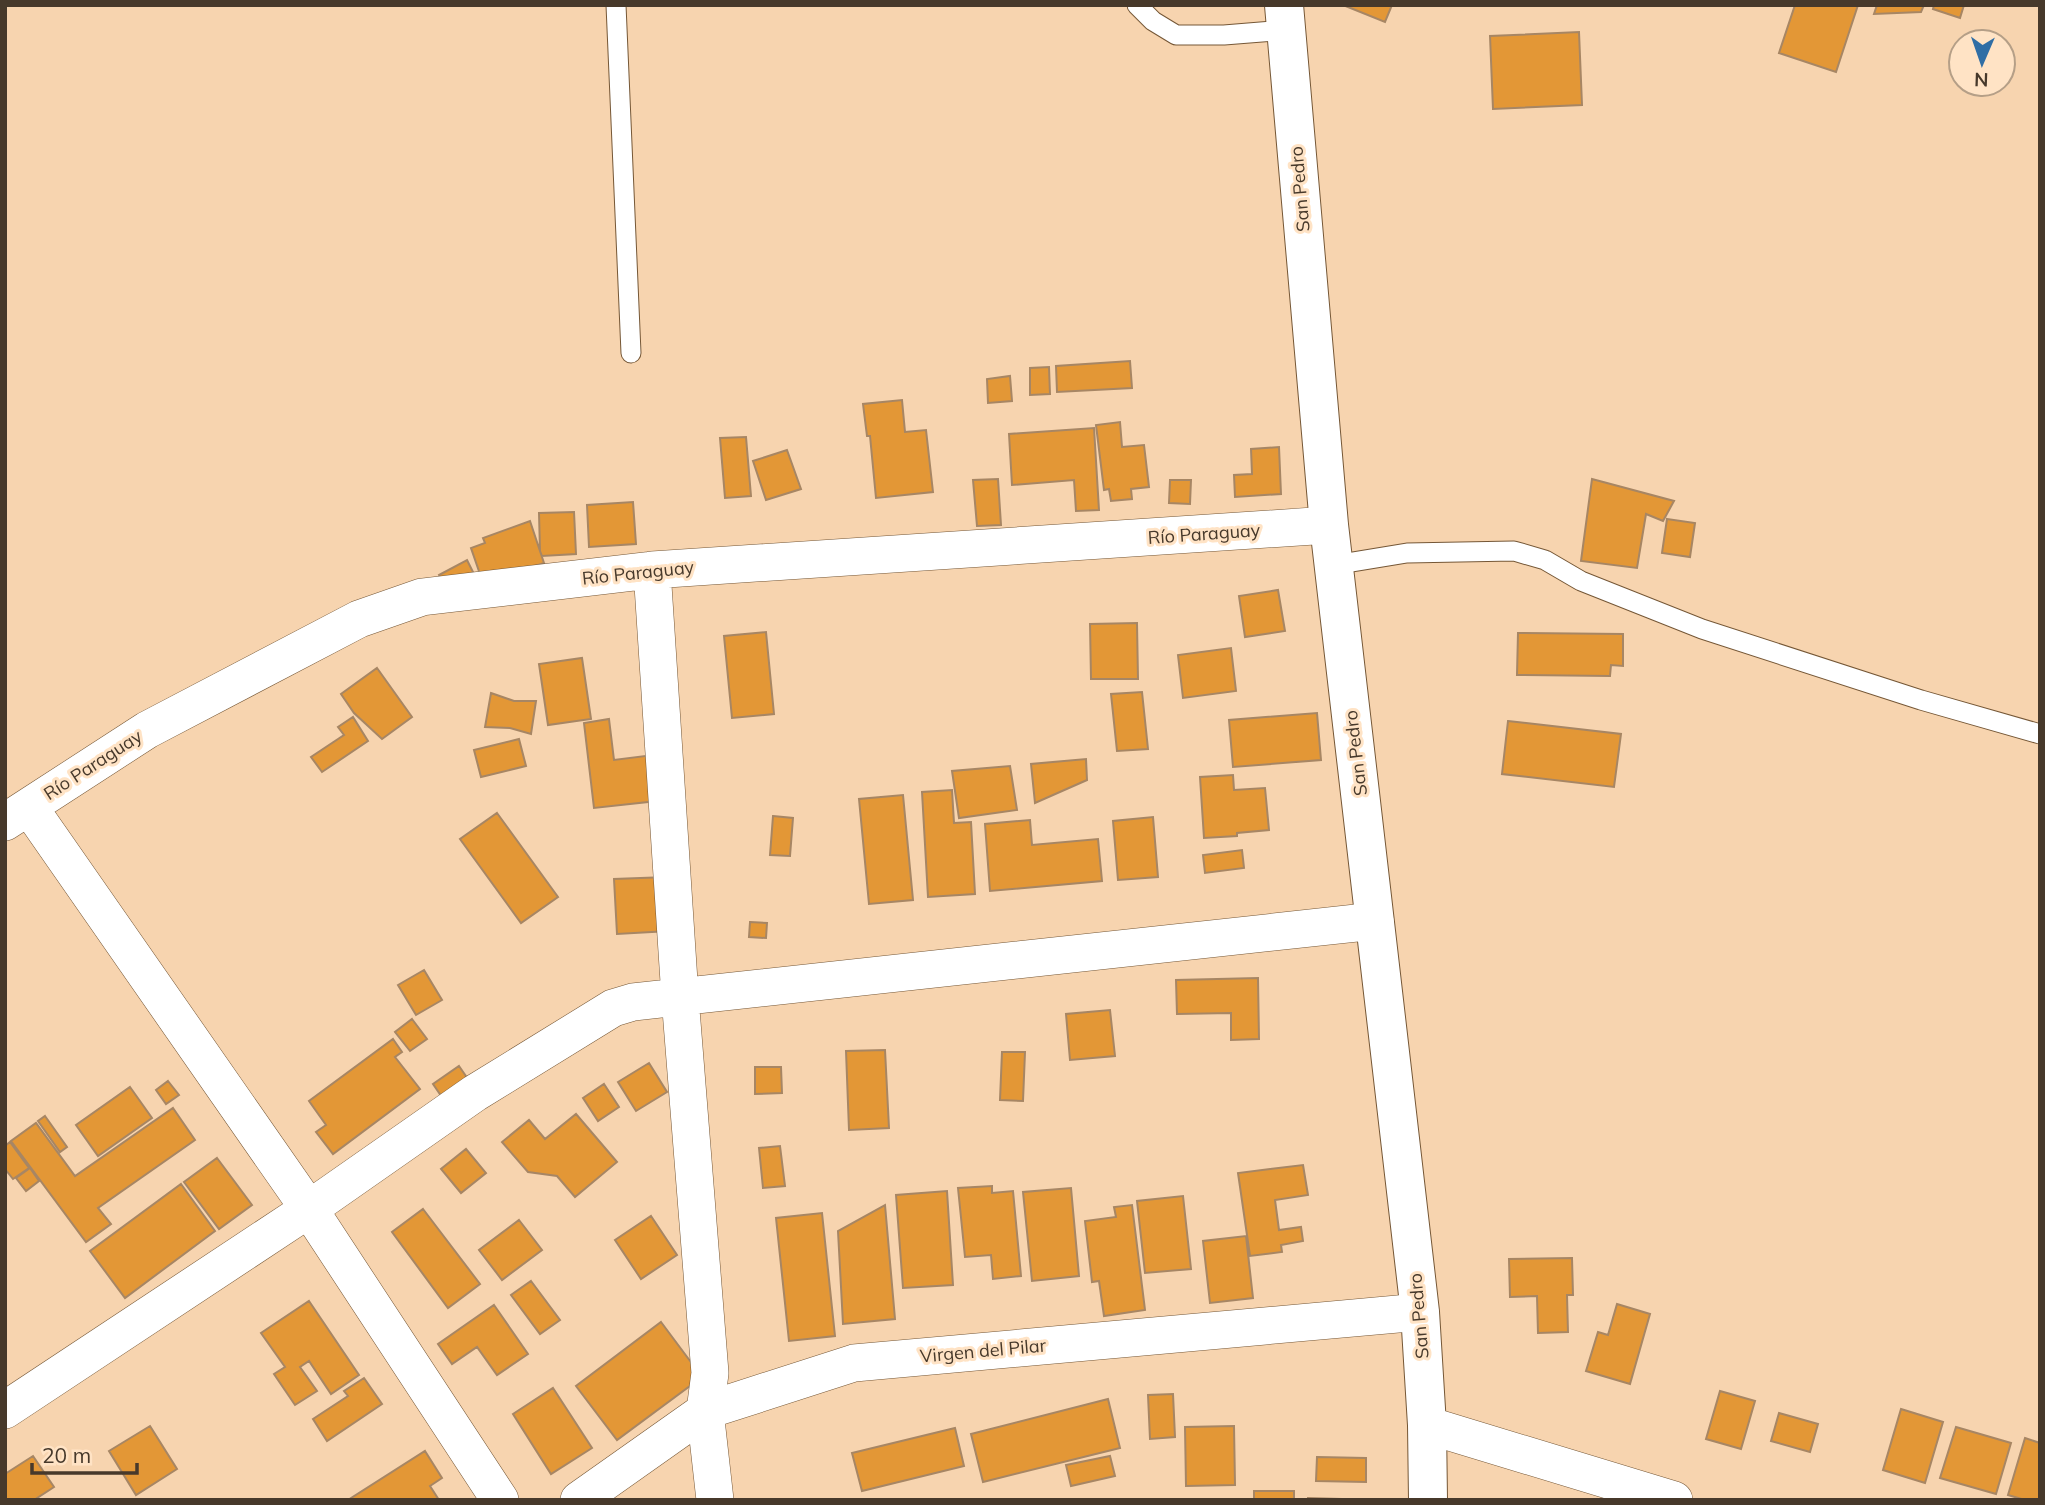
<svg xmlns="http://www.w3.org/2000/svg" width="2045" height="1505" viewBox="0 0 2045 1505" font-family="Mulish,sans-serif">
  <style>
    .building { fill: #e39736; stroke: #a78664; stroke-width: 2 }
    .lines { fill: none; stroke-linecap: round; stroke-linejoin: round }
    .lane-casing { stroke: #755736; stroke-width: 21 }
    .street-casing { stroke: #755736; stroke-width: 38 }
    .secondary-casing { stroke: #755736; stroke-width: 40 }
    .lane { stroke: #fff; stroke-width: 19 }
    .street { stroke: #fff; stroke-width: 37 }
    .secondary { stroke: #fff; stroke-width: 38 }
    .labels { text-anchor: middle; stroke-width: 6; stroke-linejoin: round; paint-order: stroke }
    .street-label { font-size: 18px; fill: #47392b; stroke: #ffe3c5 }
  </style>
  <rect width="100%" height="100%" fill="#f7d4af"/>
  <path class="building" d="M1343,5h49l-7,17z
    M1795,5h63l-22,67 -57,-19z
    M1877,5h47l-3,7 -47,2z
    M1934,5h30l-4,13 -27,-9z
    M1579,32l3,73 -89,4 -3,-73z
    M1130,361l2,27 -75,4 -1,-26z
    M1049,367l1,27 -20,1v-27z
    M1010,376l2,25 -24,2 -1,-24z
    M902,400l3,32 21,-2 7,62 -57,6 -6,-62h-3l-4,-32z
    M1120,422l2,25 22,-2 5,42 -18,2 1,10 -21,2 -2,-12 -5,1 -8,-65z
    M1094,428l5,82 -23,1 -2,-31 -62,5 -3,-51z
    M746,437l5,59 -26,2 -5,-60z
    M1279,447l2,47 -46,3 -1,-22 18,-1 -1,-25z
    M787,450l14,39 -35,11 -13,-39z
    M998,479l3,46 -24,1 -4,-46z
    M1592,479l82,22 -11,20 -17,-7 -9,54 -56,-7z
    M1170,480h21l-1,24 -21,-1z
    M633,502l3,42 -47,3 -2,-42z
    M574,512l2,42 -34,2 -2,-5 -1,-38z
    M1667,519l28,4 -5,34 -28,-4z
    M530,521l14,42 -47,16 -15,1 -11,-32 14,-5 -2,-5z
    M467,560l7,14 -28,15 -7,-14z
    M1278,590l7,41 -40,6 -6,-41z
    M1137,623l1,56h-47l-1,-55z
    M766,632l8,82 -42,4 -8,-82z
    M1518,633l105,1v32l-12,-1 -1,11 -93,-1z
    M1231,648l5,43 -53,7 -5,-43z
    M582,658l9,61 -43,6 -9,-61z
    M377,668l35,49 -30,22 -28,-26 -13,-19z
    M1142,692l6,57 -31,2 -6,-57z
    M491,693l23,8h22l-5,33 -21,-6 -25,-1z
    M1317,713l4,47 -88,7 -4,-47z
    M353,717l15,24 -46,31 -11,-15 33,-22 -6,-8z
    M609,719l5,41 47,-6 5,46 -72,8 -10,-85z
    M1508,721l113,13 -7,53 -112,-13z
    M519,739l7,27 -45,11 -7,-27z
    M1086,759l1,21 -52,23 -4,-39z
    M1010,766l7,44 -58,8 -7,-47z
    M1233,775l1,15 31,-2 4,42 -32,3v3l-33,2 -4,-61z
    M952,790l2,33 17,-1 4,72 -47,3 -6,-105z
    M903,795l10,105 -44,4 -10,-105z
    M497,813l61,84 -37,26 -61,-84z
    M773,816l20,2 -3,38 -20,-1z
    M1153,817l5,60 -40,3 -5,-59z
    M1030,820l2,25 66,-6 4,42 -112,10 -5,-67z
    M1242,850l2,18 -39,5 -2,-18z
    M667,877l2,54 -52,3 -3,-55z
    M750,922l17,1 -1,15 -17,-1z
    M424,970l18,30 -26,15 -18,-30z
    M1258,978l1,61 -28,1v-27l-54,1 -1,-34z
    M1110,1010l5,46 -45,4 -4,-46z
    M412,1019l15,20 -17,12 -15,-19z
    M393,1039l9,13 -7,5 25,32 -87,65 -17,-22 10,-7 -17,-24z
    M885,1050l4,78 -40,2 -3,-79z
    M1002,1052h23l-2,49 -23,-1z
    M649,1063l18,29 -31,19 -18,-29z
    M459,1066l11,16 -26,18 -11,-16z
    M755,1067h26l1,26 -27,1z
    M168,1081l11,14 -13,9 -10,-14z
    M604,1084l15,23 -21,14 -15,-23z
    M130,1087l22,31 -54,38 -22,-31z
    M173,1108l22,32 -97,68 13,16 -25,18 -75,-101 25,-18 39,53z
    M576,1114l41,48 -42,35 -18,-21 -29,-4 -26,-30 27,-22 16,19z
    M45,1116l22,31 -7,5 -22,-31z
    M10,1142l19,26 -16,11 -8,-10v-23z
    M780,1146l5,40 -22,2 -4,-40z
    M466,1149l20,24 -25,20 -20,-24z
    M217,1158l35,47 -33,24 -35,-47z
    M1303,1165l5,30 -33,5 4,30 22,-3 2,14 -22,4 1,7 -32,4 -12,-83z
    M30,1168l9,13 -13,10 -10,-13z
    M181,1184l34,47 -90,67 -35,-47z
    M992,1186v7l21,-2 8,85 -28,3 -2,-24 -26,2 -7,-69z
    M1071,1188l8,88 -47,5 -9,-89z
    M947,1191l6,94 -50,3 -7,-93z
    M1183,1196l8,73 -46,4 -8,-72z
    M885,1205l10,114 -52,5 -5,-93z
    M1132,1205l13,105 -41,6 -5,-35 -7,1 -7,-61 31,-4 -2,-10z
    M423,1209l57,75 -32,24 -56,-76z
    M822,1213l13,123 -46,5 -13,-123z
    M651,1216l26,39 -36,24 -26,-39z
    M519,1220l23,30 -40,30 -23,-30z
    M1246,1236l7,62 -43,5 -7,-62z
    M1572,1258l1,37h-6l1,37 -30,1 -1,-37 -27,1 -1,-38z
    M531,1281l29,39 -20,14 -29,-39z
    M309,1301l50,74 -28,19 -22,-33 -9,6 17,24 -22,14 -21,-31 11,-7 -24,-34z
    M1617,1304l33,10 -20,70 -44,-13 12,-39 10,3z
    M494,1305l34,49 -31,21 -20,-28 -25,17 -14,-20z
    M661,1322l41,55 -85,63 -41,-54z
    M364,1378l18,26 -55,37 -14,-22 35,-23 -4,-5z
    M553,1388l39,60 -41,26 -38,-60z
    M1720,1391l35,10 -14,48 -35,-10z
    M1173,1394l2,43 -25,2 -2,-44z
    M1108,1399l12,49 -137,34 -12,-48z
    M1901,1409l42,13 -18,61 -42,-13z
    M1779,1413l39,11 -8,28 -39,-11z
    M150,1426l27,43 -41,26 -27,-44z
    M1234,1426l1,59 -49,1 -1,-59z
    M1956,1427l55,16 -15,51 -56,-16z
    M955,1428l9,38 -102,25 -10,-38z
    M2025,1438l15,5v57h-15l-17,-5z
    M425,1451l17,27 -12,8 9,14h-91z
    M33,1456l21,31 -20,13h-29v-26z
    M1110,1456l5,20 -44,10 -5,-21z
    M1317,1457l49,1v24l-50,-1z
    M1254,1491h40v9h-40z
    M1308,1498l68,2h-68z"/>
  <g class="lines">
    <defs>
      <path id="lane" d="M616,5l15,348
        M1137,5l16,16 23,14h48l62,-5
        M1334,565l73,-12 107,-2 31,9 36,21 121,48 219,71 119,34"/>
      <path id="street" d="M652,570l28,427 30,376 -5,38 10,89
        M29,807l280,402 191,291
        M5,822l142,-92 212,-111 63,-22 230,-27 677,-45
        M5,1410l304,-201 166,-116 138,-85 20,-6 742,-81
        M1427,1425l247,75
        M579,1500l126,-89 149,-48 566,-51"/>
      <path id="secondary" d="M1284,5l45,520 91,787 7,113 1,75"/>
    </defs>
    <use href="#lane" class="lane-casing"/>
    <use href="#street" class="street-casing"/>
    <use href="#secondary" class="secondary-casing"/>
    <use href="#lane" class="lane"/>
    <use href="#street" class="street"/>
    <use href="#secondary" class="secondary"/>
  </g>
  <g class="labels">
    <g class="street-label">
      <text transform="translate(1300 189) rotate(-95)" y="6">San Pedro</text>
      <text transform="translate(1204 534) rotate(-4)" y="6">Río Paraguay</text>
      <text transform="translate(638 573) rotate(-6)" y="6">Río Paraguay</text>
      <text transform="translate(1356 753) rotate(-97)" y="6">San Pedro</text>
      <text transform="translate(93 765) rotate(-33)" y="6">Río Paraguay</text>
      <text transform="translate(1419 1316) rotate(-95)" y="6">San Pedro</text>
      <text transform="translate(983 1351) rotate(-5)" y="6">Virgen del Pilar</text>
    </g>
  </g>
  <rect width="2045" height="1505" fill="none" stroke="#47392b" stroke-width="14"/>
  <g transform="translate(1982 63) rotate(182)"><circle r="33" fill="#ffe3c5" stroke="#b59f87" stroke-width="2"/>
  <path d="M0-5L12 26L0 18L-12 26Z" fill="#306ea5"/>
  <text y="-10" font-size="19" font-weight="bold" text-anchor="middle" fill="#47392b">N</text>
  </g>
  <path d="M32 1463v10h105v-10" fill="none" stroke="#47392b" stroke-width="3.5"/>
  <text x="42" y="1463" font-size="21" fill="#47392b" stroke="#ffe3c5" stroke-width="5" paint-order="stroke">20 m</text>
</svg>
